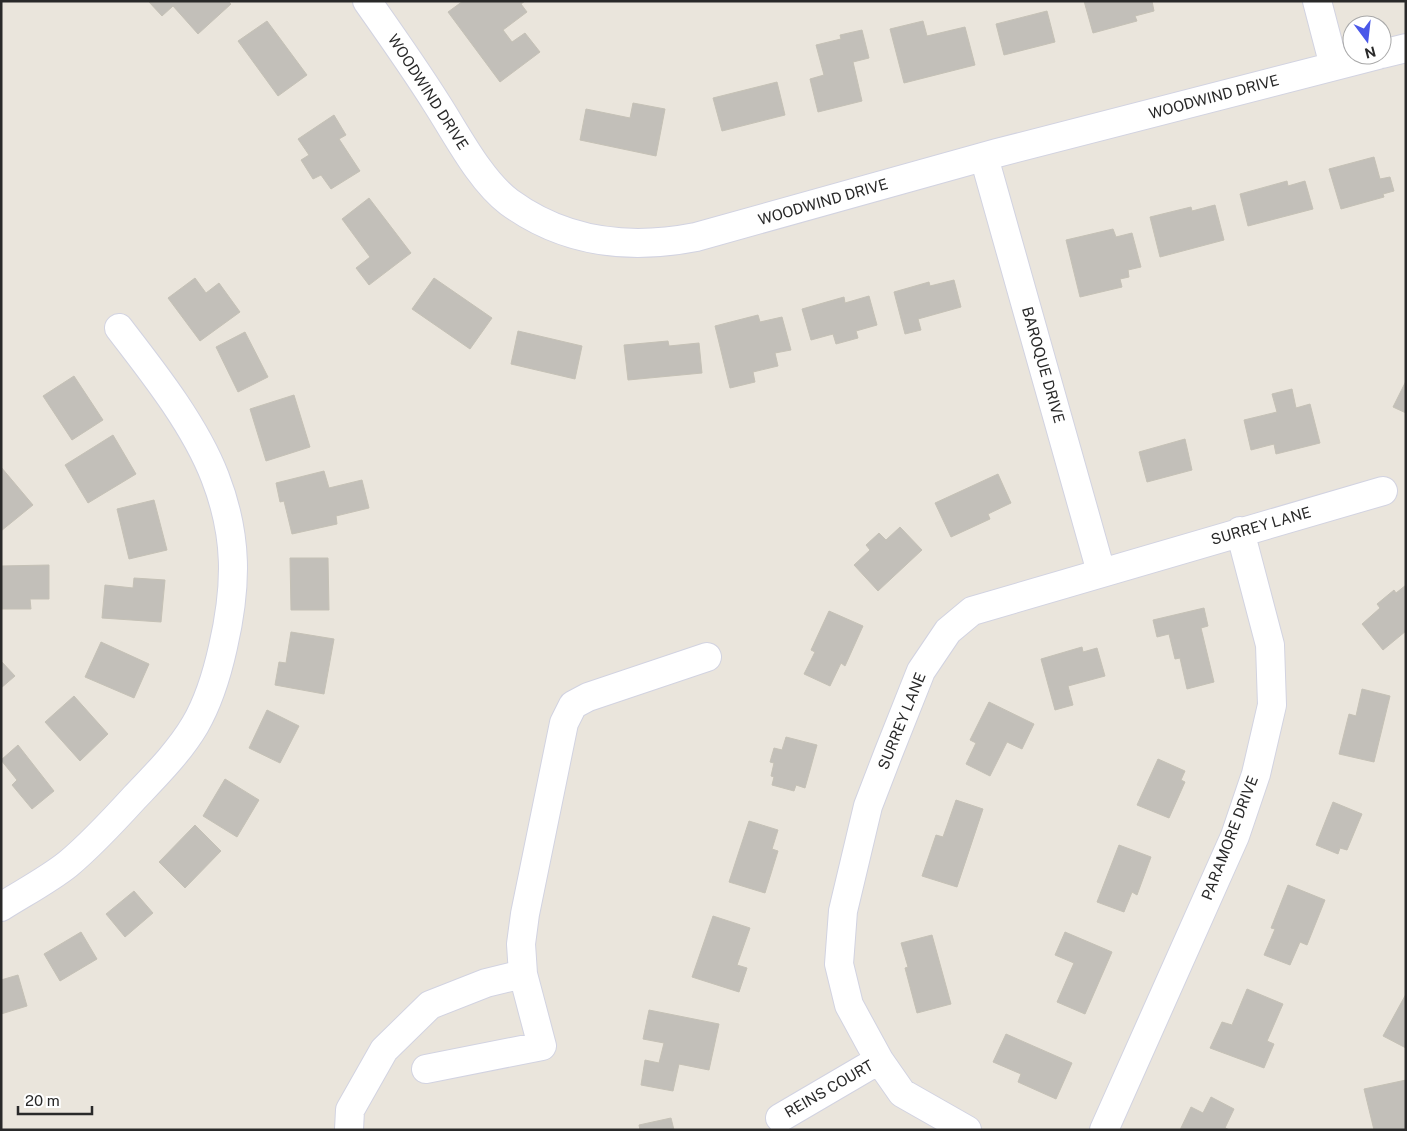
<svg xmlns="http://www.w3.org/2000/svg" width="1407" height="1131" viewBox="0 0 1407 1131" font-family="'Public Sans',sans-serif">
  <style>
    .building { fill: #c2bfb9; stroke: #c5c1b6 }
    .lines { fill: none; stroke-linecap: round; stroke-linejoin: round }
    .minor-casing { stroke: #d2d3e1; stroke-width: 30 }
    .minor { stroke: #fff; stroke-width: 28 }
    .labels { text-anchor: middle; stroke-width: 4.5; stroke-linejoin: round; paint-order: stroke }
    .street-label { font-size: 15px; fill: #292929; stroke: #fff }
  </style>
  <rect width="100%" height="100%" fill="#eae5dc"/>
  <path class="building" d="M228,1l3,3 -33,30 -25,-28 -11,10 -13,-14z
    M463,1h62l-4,3 6,8 -24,18 9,12 13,-9 15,19 -40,30 -52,-70z
    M1084,1h68l2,10 -19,5 2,5 -44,12z
    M1047,11l8,31 -51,13 -8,-31z
    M267,21l40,54 -29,21 -40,-55z
    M923,21l4,15 38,-9 10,38 -71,18 -14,-54z
    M862,30l7,28 -16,4 9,39 -44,11 -8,-33 14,-4 -8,-30 25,-6 -1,-4z
    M777,82l8,33 -63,16 -9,-33z
    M633,103l32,6 -9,47 -76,-16 6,-31 44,9z
    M334,115l12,20 -7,4 21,32 -29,18 -10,-14 -8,4 -12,-19 8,-5 -11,-16z
    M1374,157l6,22 10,-2 4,14 -11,3 1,3 -43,12 -12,-40z
    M1287,181l1,5 17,-5 8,28 -65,17 -8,-32z
    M369,198l42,55 -42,32 -13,-17 14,-11 -28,-38z
    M1215,205l9,35 -64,17 -10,-40 41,-10 1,4z
    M1113,229l3,8 16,-4 9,34 -13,3 1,7 -9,2 2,8 -42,10 -14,-57z
    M195,278l11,15 13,-10 21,29 -40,29 -32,-43z
    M434,278l58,40 -22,31 -58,-40z
    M954,280l7,27 -43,12 3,11 -16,4 -11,-42 35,-10 1,4z
    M869,296l8,29 -21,6 2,7 -22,6 -3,-10 -22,6 -9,-31 42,-12 1,6z
    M758,315l2,7 22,-5 9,33 -16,3 3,13 -25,6 2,10 -25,6 -15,-62z
    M518,331l64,15 -7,33 -64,-15z
    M245,332l23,45 -30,15 -22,-45z
    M668,341l1,5 30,-3 3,30 -74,7 -4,-35z
    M74,376l29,44 -31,20 -29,-44z
    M1406,381v32l-13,-6z
    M1292,389l4,19 14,-4 10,39 -44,11 -2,-10 -23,6 -7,-30 33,-8 -5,-18z
    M294,395l16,52 -44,14 -16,-52z
    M113,435l23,39 -48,29 -23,-38z
    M1185,439l7,31 -45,12 -8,-30z
    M1,467l32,38 -32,26z
    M324,471l5,17 33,-8 7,28 -33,8 1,8 -45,10 -8,-33 -4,1 -4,-19z
    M998,474l13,29 -23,11 2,5 -39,18 -16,-34z
    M154,500l13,50 -38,9 -12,-50z
    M900,527l22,23 -44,41 -24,-26 16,-15 -4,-5 13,-12 7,7z
    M290,558h38l1,52h-38z
    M49,565v34h-19l1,10h-29l-1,-43z
    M134,578l31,2 -4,42 -59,-4 3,-33 28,3z
    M1406,585v46l-23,19 -21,-26 18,-16 -3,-4 17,-14 2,3z
    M1204,608l4,18 -7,2 13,54 -27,7 -7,-31 -5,1 -6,-25 -12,3 -4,-17z
    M829,611l34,15 -18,40 -4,-3 -11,23 -26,-12 11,-22 -4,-2z
    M291,632l43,7 -10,55 -49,-9 4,-23 7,1z
    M101,642l48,22 -15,34 -49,-21z
    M1082,647l1,5 14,-4 8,28 -37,10 5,19 -18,5 -14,-51z
    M1,661l14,15 -14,12z
    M1362,689l28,7 -16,66 -35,-8 10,-40 7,2z
    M74,696l34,38 -28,27 -35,-39z
    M989,702l45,22 -12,25 -15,-7 -17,34 -24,-12 10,-21 -6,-3z
    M267,710l32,16 -19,37 -31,-15z
    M786,737l31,8 -12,43 -9,-3 -2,6 -22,-6 2,-8 -3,-1 3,-13 -4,-1 4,-14 8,2z
    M18,745l36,46 -22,18 -20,-24 5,-5 -16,-20z
    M1158,759l27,12 -4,9 4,2 -16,36 -32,-13z
    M225,779l34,21 -22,37 -34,-21z
    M956,800l27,9 -26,78 -35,-11 14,-41 7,2z
    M1333,802l29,12 -15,36 -7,-2 -2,6 -22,-9z
    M749,821l29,9 -6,19 6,2 -13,42 -36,-11z
    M195,825l26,26 -36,37 -26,-26z
    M1119,845l32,12 -14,38 -5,-3 -8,20 -27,-10z
    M1288,885l37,15 -18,45 -7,-3 -10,23 -26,-10 11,-26 -4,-1z
    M134,891l19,22 -28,24 -19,-23z
    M713,916l37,12 -13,37 10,3 -8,24 -47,-15z
    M81,932l16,27 -37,22 -16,-27z
    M1065,932l47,20 -27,62 -28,-12 17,-39 -19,-8z
    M932,935l19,69 -34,9 -12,-45 3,-1 -7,-24z
    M18,975l9,31 -26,8v-34z
    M1247,989l36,15 -16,37 7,3 -10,24 -54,-20 12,-26 10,3z
    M1406,994v54l-23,-12z
    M649,1010l70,14 -10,46 -30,-6 -6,27 -32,-6 4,-25 14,3 5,-20 -21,-4z
    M1006,1034l66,29 -16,36 -38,-17 3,-8 -28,-12z
    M1406,1080v50h-32l-10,-41z
    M1211,1097l23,12 -9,19 5,2h-50l11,-23 12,6z
    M671,1118l3,12h-34l-1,-5z"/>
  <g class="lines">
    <defs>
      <path id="minor" d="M367,1c24,34 48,68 70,103 20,31 43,76 72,98 56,41 121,48 187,35l301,-84 381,-98
        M1317,1l17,65
        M1382,54l24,-6
        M984,157l117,415
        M1,907c22,-14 47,-27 67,-43 24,-20 46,-44 67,-67 21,-22 44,-45 60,-72 14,-24 22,-51 28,-78 14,-61 15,-111 -8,-170 -20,-52 -62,-105 -96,-149
        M426,1069l116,-23 -19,-72 -2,-30 4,-30 39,-191 9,-18 15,-8 119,-40
        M780,1118l99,-58
        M349,1130l1,-20 34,-60 46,-45 56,-22 37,-9
        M967,1130l-65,-37 -23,-33 -30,-55 -10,-41 4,-53 25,-105 20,-52 33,-83 27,-40 24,-20 411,-120
        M1104,1130l131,-294 21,-62 10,-43 6,-26 -2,-60 -30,-114"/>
    </defs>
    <use href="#minor" class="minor-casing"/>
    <use href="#minor" class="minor"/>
  </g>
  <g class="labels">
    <g class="street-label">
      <text transform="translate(428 92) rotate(57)" y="5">WOODWIND DRIVE</text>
      <text transform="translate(1214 97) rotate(-15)" y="5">WOODWIND DRIVE</text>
      <text transform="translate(823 202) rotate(-16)" y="5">WOODWIND DRIVE</text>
      <text transform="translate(1043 365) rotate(74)" y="5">BAROQUE DRIVE</text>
      <text transform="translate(1261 526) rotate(-16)" y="5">SURREY LANE</text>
      <text transform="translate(902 721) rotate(-68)" y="5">SURREY LANE</text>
      <text transform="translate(1230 838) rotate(-69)" y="5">PARAMORE DRIVE</text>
      <text transform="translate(829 1089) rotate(-30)" y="5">REINS COURT</text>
    </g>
  </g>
  <rect width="1407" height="1131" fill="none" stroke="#292929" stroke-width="5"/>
  <g transform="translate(1367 40) rotate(165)"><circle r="24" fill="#ffffff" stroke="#a9a9a9"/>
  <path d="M0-4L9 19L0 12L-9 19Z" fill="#4a58e9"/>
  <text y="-8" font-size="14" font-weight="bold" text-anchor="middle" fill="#292929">N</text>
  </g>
  <path d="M18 1106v8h74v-8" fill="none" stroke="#292929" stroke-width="2.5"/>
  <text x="25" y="1106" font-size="15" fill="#292929" stroke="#ffffff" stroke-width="4" paint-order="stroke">20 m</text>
</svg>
